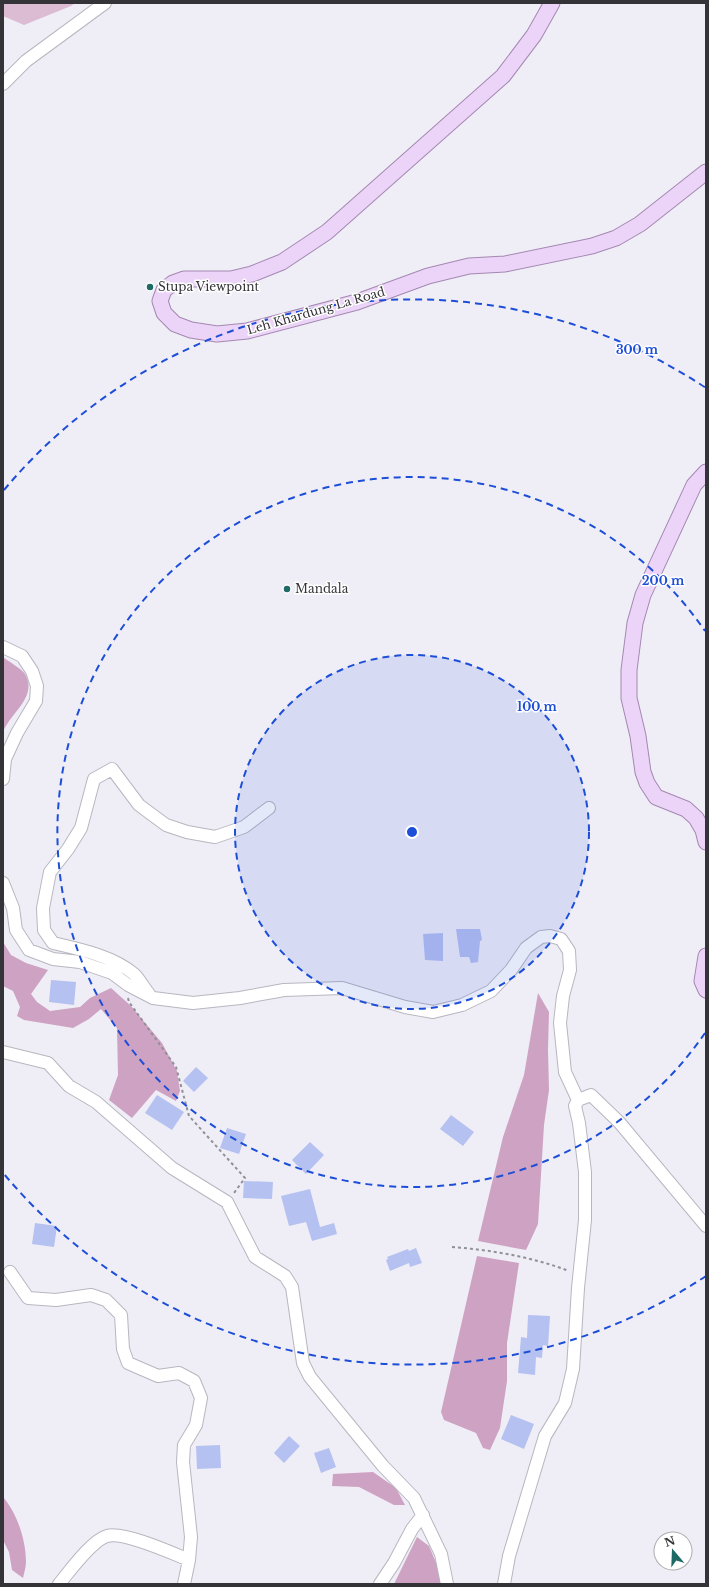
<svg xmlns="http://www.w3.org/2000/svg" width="709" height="1587" viewBox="0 0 709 1587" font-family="'Libre Baskerville',serif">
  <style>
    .green { fill: #dcbcd3 }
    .forest { fill: #cea2c2 }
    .building { fill: #b5c1f0 }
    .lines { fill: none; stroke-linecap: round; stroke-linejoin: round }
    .minor-casing { stroke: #b8b6bf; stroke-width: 14 }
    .major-casing { stroke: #a488b1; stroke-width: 17 }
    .path { stroke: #919096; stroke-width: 2; stroke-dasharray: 3 3; stroke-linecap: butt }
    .minor { stroke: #fff; stroke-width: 12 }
    .major { stroke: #ecd3f8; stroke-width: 15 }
    .ring { fill: none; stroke: #1d4ed8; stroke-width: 2; stroke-dasharray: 7 5 }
    .poi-dot { fill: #1e6a66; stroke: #fff; stroke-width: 1.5 }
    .labels { text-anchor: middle; stroke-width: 3; stroke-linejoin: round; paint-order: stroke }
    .poi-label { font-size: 12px; fill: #343337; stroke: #fff; text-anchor: start }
    .street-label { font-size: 12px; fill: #343337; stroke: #fff }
    .centre { fill: #1d4ed8; stroke: #fff; stroke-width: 2 }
    .ring-label { font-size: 12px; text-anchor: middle; font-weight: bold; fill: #1d4ed8; stroke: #fff; stroke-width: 3; stroke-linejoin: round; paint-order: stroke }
  </style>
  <rect width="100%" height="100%" fill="#efeef7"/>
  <path class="green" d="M3,3h72l-4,3 -47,19 -21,-9z"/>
  <path class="forest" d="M3,657c5,4 19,12 22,17 13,23 -14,38 -22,58z
    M3,942l8,13 15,8 22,7 -17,24 6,8 13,9 30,-4 10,-9 21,-10 20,18 31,37 15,28 3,20 -4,10 -20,-11 -24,28 -23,-18 9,-25 -1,-47 -16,-19 -12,10 -16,9 -49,-8 -7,-4 3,-9 -7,-16 -10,-5z
    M538,993l11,19 -1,38 1,40 -5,35 -6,99 -12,26 -48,-9 25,-104 21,-62z
    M477,1256l42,7 -12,80v38l-7,47 -10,22 -7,-2 -7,-15 -32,-13 -3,-8z
    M373,1472l23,16 9,17h-11l-35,-18 -27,-1 1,-12z
    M3,1497c14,16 23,43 23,65 0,5 -2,11 -3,16l-11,-8 -3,-18 -6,-12z
    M417,1537l12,9 11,26 2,12h-48z"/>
  <path class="building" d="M456,929h24l2,11 -2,1 -2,21 -7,1 -2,-6h-9z
    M443,933v28l-18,-1 -2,-26z
    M51,980l25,2 -2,23 -25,-3z
    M196,1067l12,11 -14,14 -11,-11z
    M157,1095l27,17 -12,18 -27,-17z
    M451,1115l23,17 -11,14 -23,-17z
    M227,1128l19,6 -7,20 -19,-6z
    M310,1142l14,13 -18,19 -14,-14z
    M244,1181l29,1 -1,17 -29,-1z
    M310,1189l10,38 14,-4 3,11 -25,7 -6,-19 -17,4 -8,-30z
    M35,1223l22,3 -3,21 -22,-3z
    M416,1248l6,15 -12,4 -1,-4 -19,8 -4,-11 2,-1 -1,-2 21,-8 1,2z
    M528,1315l22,1 -2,30 -5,-1 -1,13 -6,-1 -1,18 -17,-2 3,-36 6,1z
    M511,1415l23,9 -10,25 -23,-10z
    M289,1436l11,10 -16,17 -10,-10z
    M220,1445l1,23 -24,1 -1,-23z
    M329,1448l7,19 -15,6 -7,-20z"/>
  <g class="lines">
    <defs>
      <path id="minor" d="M3,84l23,-23 79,-58
        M3,647l19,9 10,15 5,15 -1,15 -19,32 -12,26 -2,20
        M3,883l10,25 3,22 13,20 24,9 27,3 32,11 16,12 25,13 40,5 47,-5 44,-8 58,-2 63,19 28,5 29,-7 29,-14 20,-21 15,-22 15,-11 9,-1 11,3 8,12 1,19 -7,26 -3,27 5,49 13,28
        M149,994c-5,-6 -9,-14 -15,-20 -21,-18 -55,-25 -81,-31l-9,-13 -1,-22 7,-36 18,-23 13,-21 13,-49 18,-10 27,36 27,20 21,7 28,5 29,-10 25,-19
        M3,1052l45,11 21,23 27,16 76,66 55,34 28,55 30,19 7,11 11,76 7,14 73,89 31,32 27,56 6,30
        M10,1272l18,26 28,2 35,-5 15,5 15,15 2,34 5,14 30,13 21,-3 15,8 7,17 -5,27 -12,20 -1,17 8,75 -2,23 -5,24
        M59,1584c10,-12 33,-44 48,-48 16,-5 65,17 82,24
        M380,1584l14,-21 18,-34 11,-14
        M504,1584l5,-28 36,-120 20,-33 8,-34 5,-81 7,-68v-48l-6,-49 -4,-17 3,-6 13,-5 28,27 87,104"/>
      <path id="major" d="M552,3l-18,32 -31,41 -176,156 -45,30 -30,12 -21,5h-47l-11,4 -9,7 -4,11 4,12 11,11 16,6 26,4 30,-3 110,-29 71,-26 41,-10 36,-2 87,-18 24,-8 24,-14 66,-52
        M706,472l-12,13 -51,110 -8,28 -6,47v28l9,38 5,36 4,11 9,14 30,12 10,9 7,12 3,12
        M706,956l-4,25 4,9"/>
    </defs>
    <use href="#minor" class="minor-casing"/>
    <use href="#major" class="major-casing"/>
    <path class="path" d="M128,998l1,4 47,65 13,49 56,62 -11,15
      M452,1247c40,3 80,10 117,24"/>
    <use href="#minor" class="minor"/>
    <use href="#major" class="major"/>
  </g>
  <circle cx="412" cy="832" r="177" fill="#1d4ed8" fill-opacity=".12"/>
  <g class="ring">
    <circle cx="412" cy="832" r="177"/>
    <path d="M705 1033A355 355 0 1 1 705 631"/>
    <path d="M706 1276A532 532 0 0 1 4 1174M4 490A532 532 0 0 1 706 388"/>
  </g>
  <g class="poi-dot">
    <circle cx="150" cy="287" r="4"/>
    <circle cx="287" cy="589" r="4"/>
  </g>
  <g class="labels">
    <g class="poi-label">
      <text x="158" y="291">Stupa Viewpoint</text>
      <text x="295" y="593">Mandala</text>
    </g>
    <g class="street-label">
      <text transform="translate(316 311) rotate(-16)" y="4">Leh Khardung La Road</text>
    </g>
  </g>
  <circle cx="412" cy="832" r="6" class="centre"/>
  <g class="ring-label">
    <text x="637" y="354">300 m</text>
    <text x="663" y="585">200 m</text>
    <text x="537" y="711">100 m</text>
  </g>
  <rect width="709" height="1587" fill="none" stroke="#343337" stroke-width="8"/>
  <g transform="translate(673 1551) rotate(341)"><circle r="19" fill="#ffffff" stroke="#aeadaf"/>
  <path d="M0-3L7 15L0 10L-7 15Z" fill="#1e6a66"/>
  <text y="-6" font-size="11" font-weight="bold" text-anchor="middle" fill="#343337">N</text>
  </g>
</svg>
